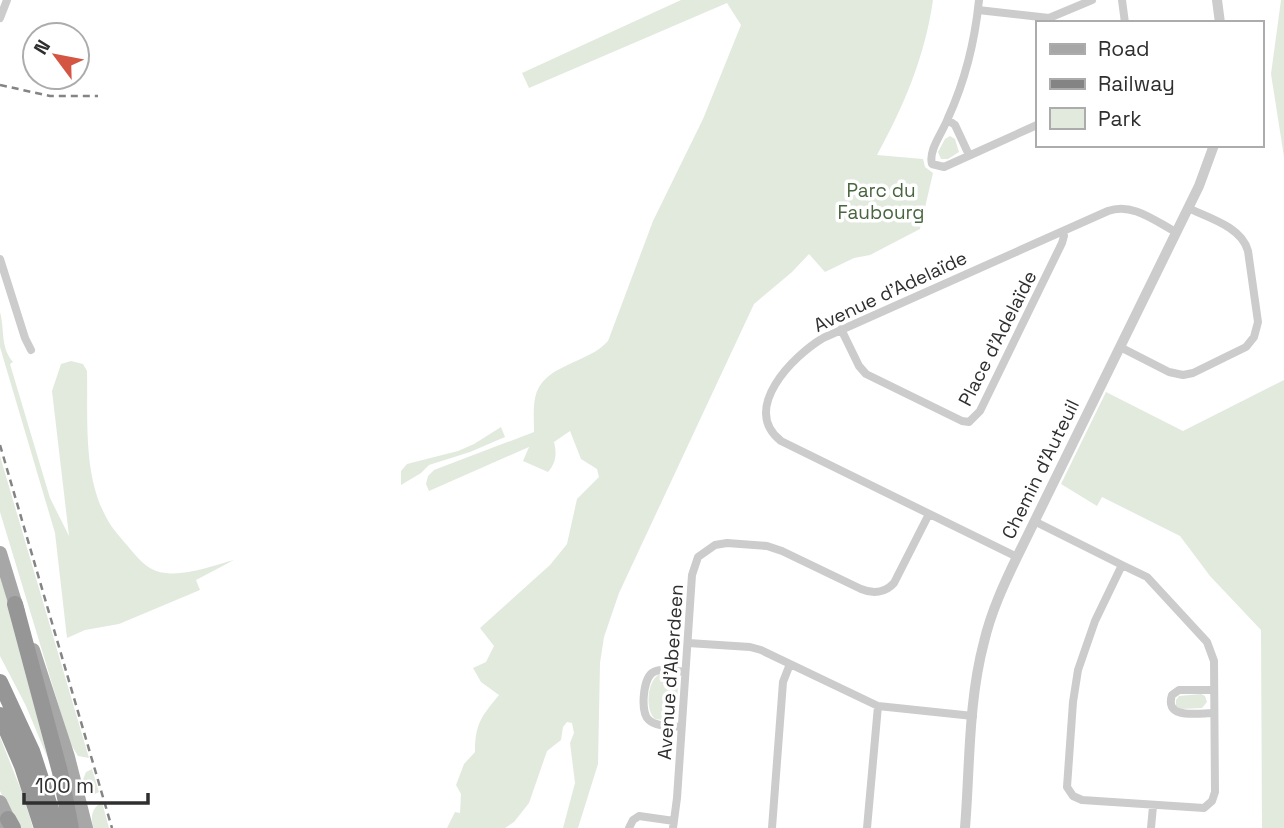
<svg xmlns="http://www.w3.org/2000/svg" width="1284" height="828" viewBox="0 0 1284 828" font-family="'Space Grotesk',sans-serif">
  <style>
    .green { fill: #e2eade }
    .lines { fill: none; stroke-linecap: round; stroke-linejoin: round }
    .minor { stroke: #ccc; stroke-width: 8 }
    .tertiary { stroke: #ccc; stroke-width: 10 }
    .primary { stroke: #a7a7a7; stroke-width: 14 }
    .motorway { stroke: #969696; stroke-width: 16 }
    .rail { stroke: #848484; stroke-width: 2.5; stroke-dasharray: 7 5; stroke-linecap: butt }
    .labels { text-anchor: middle; stroke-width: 7; stroke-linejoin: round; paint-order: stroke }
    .park-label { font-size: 19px; fill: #4a6640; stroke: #fff }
    .street-label { font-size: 19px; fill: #2f2f2f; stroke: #fff }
  </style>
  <rect width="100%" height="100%" fill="#fff"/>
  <path class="green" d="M681,0h252c-8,56 -29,106 -56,155l46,4 2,8 8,6 -13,56 -50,26 -16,3 -29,14 -16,-18 -17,18 -38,32 -135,289 -15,44 -4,26 -2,101 -20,64h-15l12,-45 -5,-40 4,-10 -2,-10 -5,-1 -4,5 -2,13 -14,11 -18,52 -15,19 -9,6h-58l8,-16 5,1 1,-19 -5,-9 8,-21 11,-12c0,-29 7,-36 24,-57l-18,-13 -8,-14 13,-6 8,-16 -14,-18 70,-63 17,-21 10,-45 22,-22 -2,-8 -16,-10 -11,-28 -16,11c3,12 2,21 -6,30l-25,-11 6,-14 -100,44 -3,-7 2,-8 6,-6 100,-38c0,-11 -1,-23 1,-34 7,-34 53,-34 73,-57l45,-120 50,-102 38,-94 -14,-22 -198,85 -7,-15z
    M1281,0h3v157l-13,-83z
    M950,136l5,3 4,13 -11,7h-7l-3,-7 7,-13z
    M0,312c5,18 0,35 13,50l-3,2 40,134 19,38 -17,-145 9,-27 10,-3 12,3 4,7c1,46 -4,102 18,144 6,13 17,24 26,35 9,11 19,22 35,23 19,3 49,-8 68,-13l-38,20 4,10 -81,34 -34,6 -18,8 -12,-105 -55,-186z
    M1284,380v448h-22l-1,-198 -51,-54 -30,-40 -78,-39 -5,9 -36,-22 45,-92 77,39z
    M501,427l4,10 -35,15 -41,13 -8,8 -20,12v-14l6,-7 51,-13 16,-7z
    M0,456l89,302 -11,-2 -8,-13 -70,-231z
    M0,572l48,187 -22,-53 -26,-50z
    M658,675l14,1 6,5 -1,31 -7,9 -15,-2c-10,-9 -8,-36 3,-44z
    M1201,694l4,2 2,6 -5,6 -21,1 -5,-3v-6l3,-4z
    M0,737l23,58 10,33h-15l-18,-37z
    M92,769l7,23 -6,3 -7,-4 -4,-9 4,-10z
    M102,802l7,26h-16c-2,-12 -2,-19 9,-26z"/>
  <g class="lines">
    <path class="minor" d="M979,0c-4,40 -14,81 -31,118 -5,14 -20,32 -16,46l12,3 93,-42
      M1122,0l3,23
      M978,10l71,8 43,-18
      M0,18l7,-18
      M948,120l7,5 14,30
      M0,259l25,79 6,12
      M841,329l18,37 7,8 96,47 7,1 11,-11 82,-168 2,-7 -1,-5
      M1120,347l49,25 14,3 10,-2 53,-26 8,-10 4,-15 -10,-71c-6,-24 -39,-33 -60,-43
      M1034,521l88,44
      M1017,557l-236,-116c-41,-32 12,-85 42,-103l285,-127c24,-9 47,10 68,21
      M1122,565l25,12 60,65 7,19 1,131 -3,9 -8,7 -122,-8 -9,-4 -6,-9 6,-85 5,-32 17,-49z
      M688,643l62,4 11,3 117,56 95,10
      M1214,690h-35l-7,5c-8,25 26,18 42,18
      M681,727c-9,-1 -25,0 -32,-7 -9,-7 -6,-40 3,-47 8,-6 24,-2 33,-1
      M629,828l4,-8 6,-4 35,5
      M673,828l4,-30 15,-223 6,-18 17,-12 12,-2 40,3 15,5 79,38c12,5 24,4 33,-6l35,-69
      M772,828l11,-146 7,-18
      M867,828l11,-122
      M1151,828l2,-22"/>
    <path class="tertiary" d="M1217,0l3,23
      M965,828c5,-61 3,-126 19,-186 7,-30 20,-58 33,-85l182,-371 15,-41"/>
    <path class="primary" d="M0,553l18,59
      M33,650l35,107 18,71
      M0,802l8,17 -3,9"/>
    <path class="motorway" d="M15,604l45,168 11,56
      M0,682l32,69 25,77
      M0,715l22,51 20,62
      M8,819l5,9"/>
    <path class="rail" d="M0,85l50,11h48
      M0,445l112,383"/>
  </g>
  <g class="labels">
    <g class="park-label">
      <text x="881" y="197">Parc du<tspan x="881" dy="22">Faubourg</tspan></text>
    </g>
    <g class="street-label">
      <text transform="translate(890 291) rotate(-25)" y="7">Avenue d'Adelaïde</text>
      <text transform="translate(997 338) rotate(-63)" y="7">Place d'Adelaïde</text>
      <text transform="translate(1040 469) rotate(-64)" y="7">Chemin d'Auteuil</text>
      <text transform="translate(670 672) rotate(-86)" y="7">Avenue d'Aberdeen</text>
    </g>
  </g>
  <rect x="1036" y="21" width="228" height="126" fill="#ffffff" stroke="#acacac" stroke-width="2"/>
  <rect x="1050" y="44" width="35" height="10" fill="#a7a7a7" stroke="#acacac" stroke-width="2"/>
  <text x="1098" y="56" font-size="21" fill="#2f2f2f">Road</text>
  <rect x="1050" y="79" width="35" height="10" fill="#848484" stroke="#acacac" stroke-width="2"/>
  <text x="1098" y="91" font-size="21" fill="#2f2f2f">Railway</text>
  <rect x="1050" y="108" width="35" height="21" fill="#e2eade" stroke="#acacac" stroke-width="2"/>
  <text x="1098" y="126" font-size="21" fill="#2f2f2f">Park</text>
  <g transform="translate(56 56) rotate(302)"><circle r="33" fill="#ffffff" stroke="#acacac" stroke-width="2"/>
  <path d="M0-5L12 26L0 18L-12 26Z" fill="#d45642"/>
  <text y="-10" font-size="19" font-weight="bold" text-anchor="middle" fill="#2f2f2f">N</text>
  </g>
  <path d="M24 793v10h124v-10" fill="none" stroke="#2f2f2f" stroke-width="3.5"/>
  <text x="35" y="793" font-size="21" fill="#2f2f2f" stroke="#ffffff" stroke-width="5" paint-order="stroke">100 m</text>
</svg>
